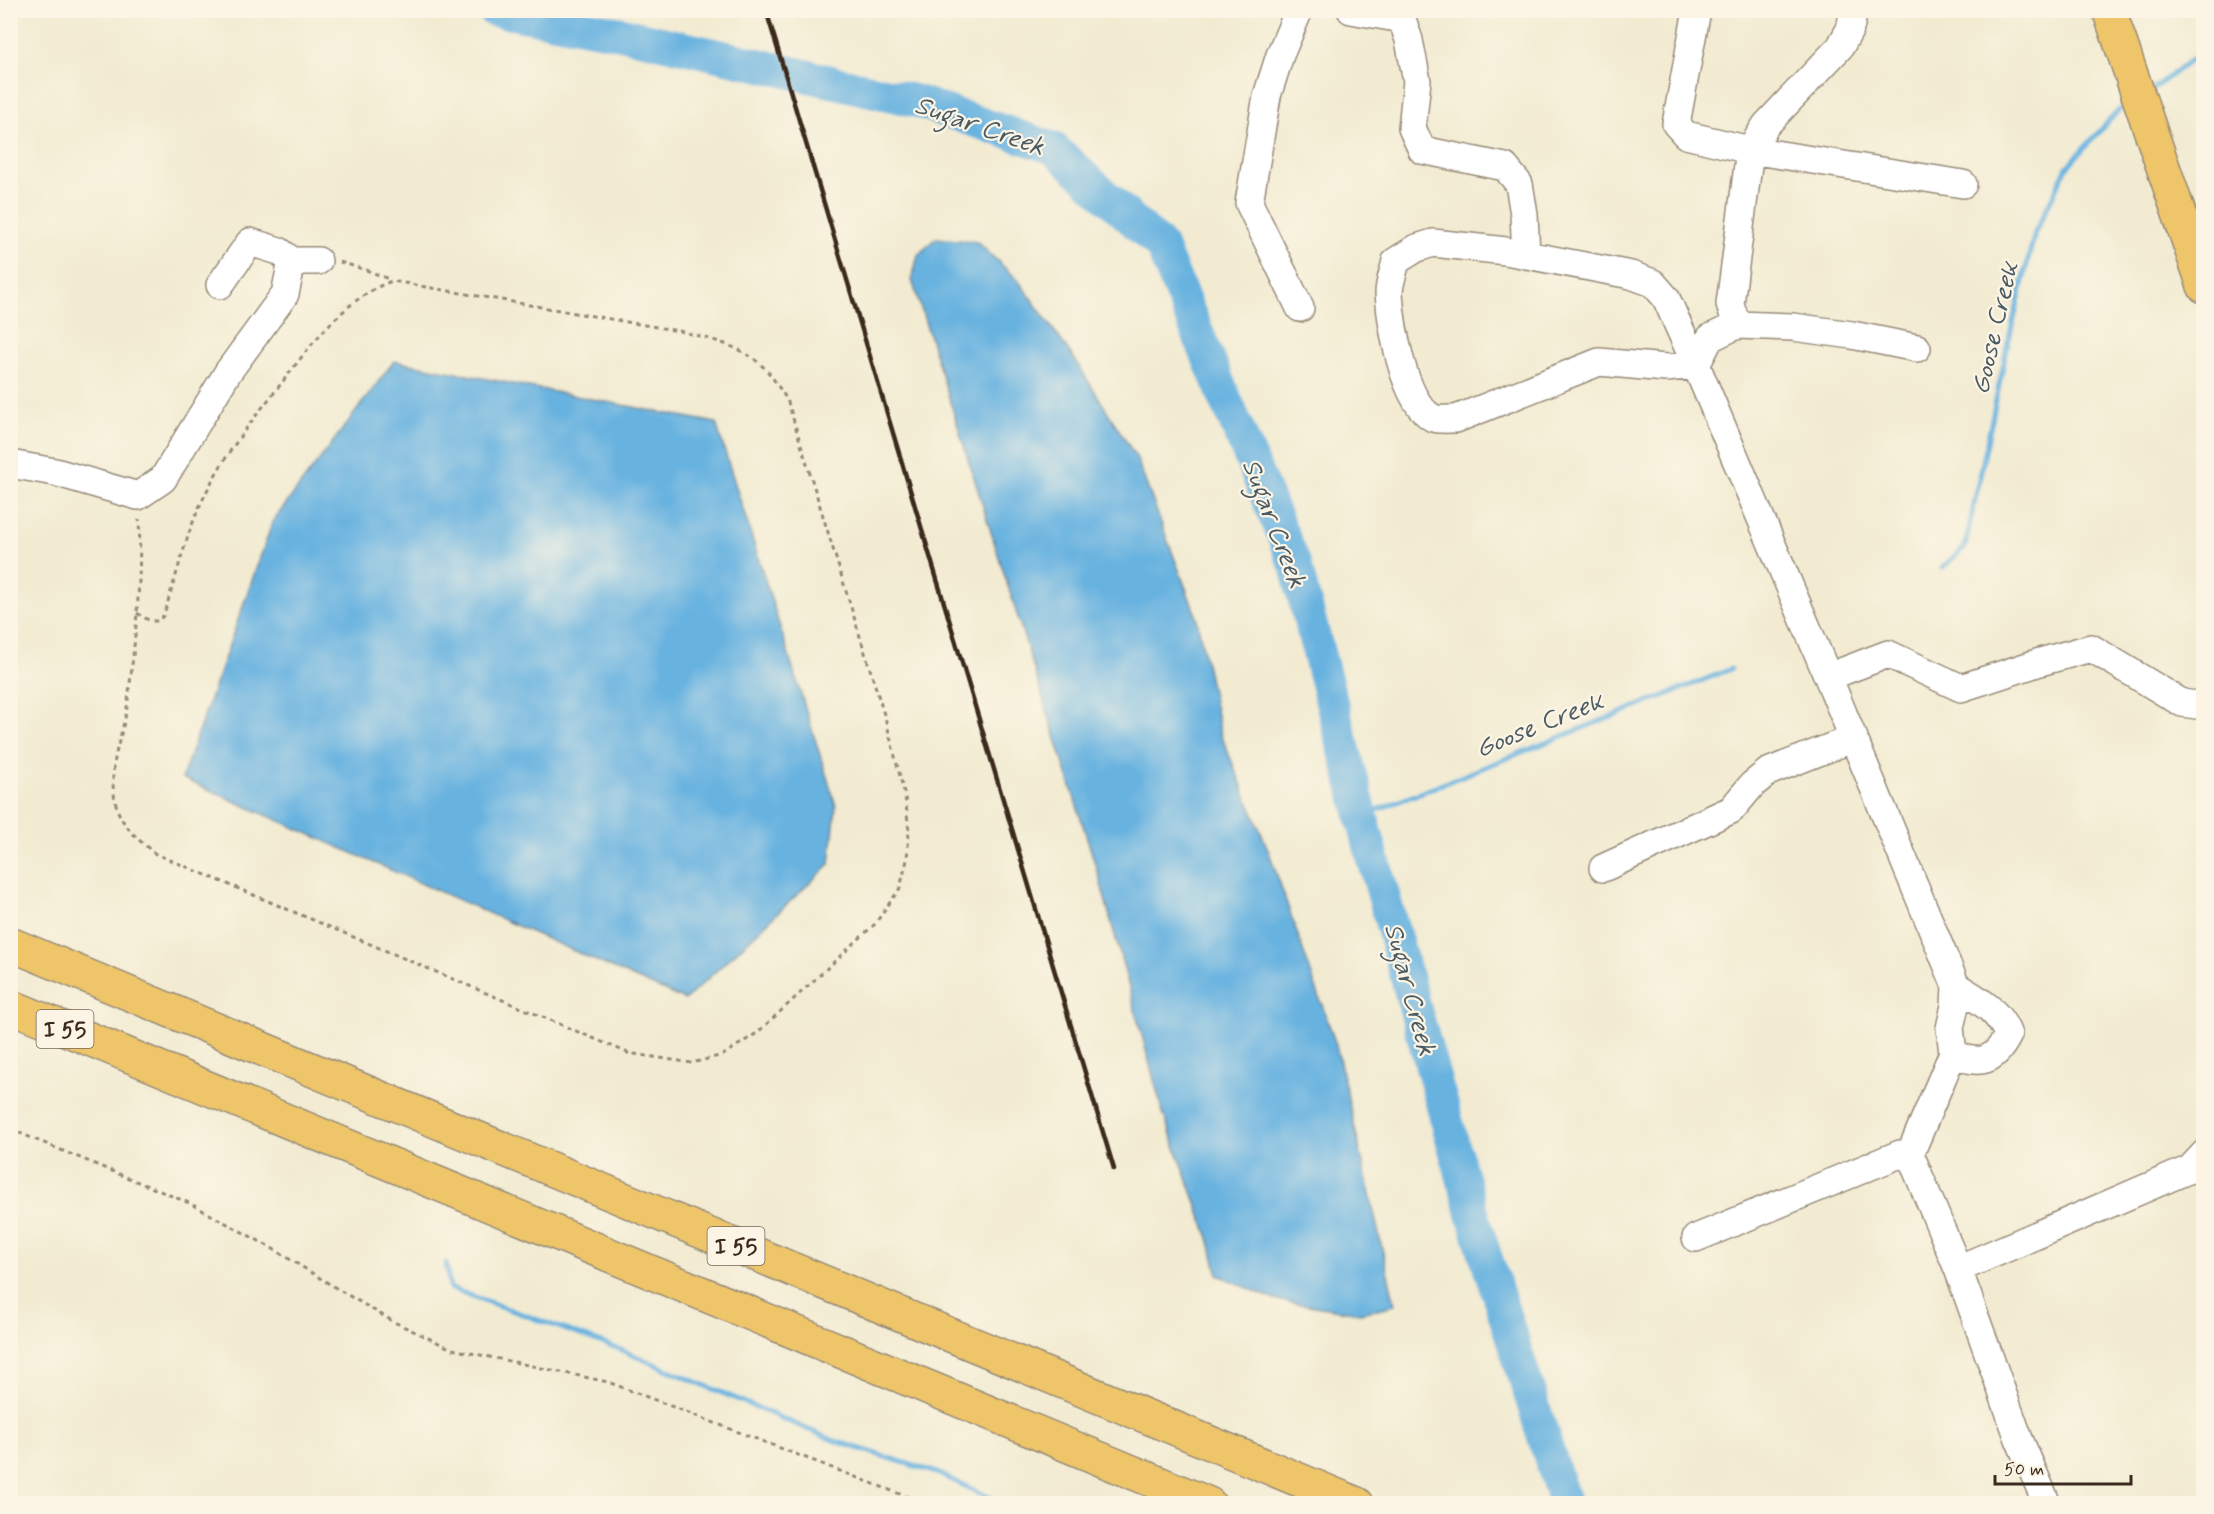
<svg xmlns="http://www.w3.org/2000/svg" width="2214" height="1514" viewBox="0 0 2214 1514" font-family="Mynerve,sans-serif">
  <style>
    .water { fill: #67b2e0; stroke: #516e7f; stroke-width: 1.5 }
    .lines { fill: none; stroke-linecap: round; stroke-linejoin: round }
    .stream { stroke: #67b2e0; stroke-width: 5 }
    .river { stroke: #67b2e0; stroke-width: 33 }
    .minor-casing { stroke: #968a78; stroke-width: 30 }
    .major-casing { stroke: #968a78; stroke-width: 36 }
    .highway-casing { stroke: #968a78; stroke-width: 36 }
    .path { stroke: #968a78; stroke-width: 3; stroke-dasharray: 4.5 4.5; stroke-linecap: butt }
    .minor { stroke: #fff; stroke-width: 27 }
    .major { stroke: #eec569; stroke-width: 33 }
    .highway { stroke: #eec569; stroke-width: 33 }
    .rail { stroke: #3b2a1e; stroke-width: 4.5 }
    .labels { text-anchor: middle; stroke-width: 4.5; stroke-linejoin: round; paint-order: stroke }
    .shield { fill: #fcf5e5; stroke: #75675a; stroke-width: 1.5 }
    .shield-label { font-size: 22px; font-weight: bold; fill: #3b2a1e }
    .water-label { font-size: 26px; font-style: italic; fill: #4a5a62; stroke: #fcf5e5 }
  </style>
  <rect width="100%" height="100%" fill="#fcf5e5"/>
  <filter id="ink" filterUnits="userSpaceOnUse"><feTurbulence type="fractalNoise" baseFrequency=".0167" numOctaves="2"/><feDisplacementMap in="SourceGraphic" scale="12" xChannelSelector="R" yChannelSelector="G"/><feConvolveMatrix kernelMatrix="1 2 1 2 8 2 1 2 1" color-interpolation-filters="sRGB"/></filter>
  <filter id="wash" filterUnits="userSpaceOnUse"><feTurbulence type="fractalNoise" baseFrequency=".008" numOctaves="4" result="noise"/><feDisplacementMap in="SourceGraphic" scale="24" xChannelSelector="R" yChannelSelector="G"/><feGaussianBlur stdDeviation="1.35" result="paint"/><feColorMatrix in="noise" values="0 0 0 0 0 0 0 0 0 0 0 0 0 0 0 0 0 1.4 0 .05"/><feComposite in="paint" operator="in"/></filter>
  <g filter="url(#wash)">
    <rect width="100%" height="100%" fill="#f2ebd1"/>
    <path class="water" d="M936,238l41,4 41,38 57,80 61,97 60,158 25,120 48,117 67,193 59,260 -35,8 -85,-13 -57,-25 -9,-37 -46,-125 -65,-240 -186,-593 6,-25z
      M394,361l322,62 120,383 -6,58 -145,136 -503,-222 91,-257z"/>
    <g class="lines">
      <path class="stream" d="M2153,89l51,-39
        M1942,568l23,-21 43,-204 27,-111 32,-65 51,-56 6,-4
        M1362,816l369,-147
        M446,1263l4,25 169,61 216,92 102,32 67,31"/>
      <path class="river" d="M493,10l131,24 292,67 137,47 108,98 134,318 75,283 107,382 88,275"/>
    </g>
  </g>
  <g filter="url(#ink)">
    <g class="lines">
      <defs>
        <path id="minor" d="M1299,10l-19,45 -13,41 -18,107 51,105
          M1351,10l51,9 7,21 8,41 -5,47 10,22 83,17 14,17 5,30 2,41
          M1697,10l-21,114 10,11 64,15 -20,154 7,21
          M1854,10l-4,19 -10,18 -74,78 -16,25 213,34
          M292,261h26
          M1696,365l-30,3 -67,-6 -143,57c-7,0 -17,1 -23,-1 -30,-16 -42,-94 -44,-125 0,-10 5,-22 7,-32l21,-13 16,-5 73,8 125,24 22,8 13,15 30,67 132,312 60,-23 73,34 79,-26 51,-14 91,55 22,3
          M1696,365l14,-27 27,-13 56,2 59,8 65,13
          M10,464l45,8 83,24 25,-17 65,-107 57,-78 7,-33 -13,-10 -29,-9 -30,43
          M1828,677l128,309 -1,20 -5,22 3,25 -43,101 48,115 61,170 28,65
          M1603,868l128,-58 21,-25 16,-13 86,-34
          M1953,1053c27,14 42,8 55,-18 -9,-25 -31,-36 -52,-49
          M1696,1238l204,-84h10
          M1958,1269l232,-100 14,-15"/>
        <path id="major" d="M2109,10l95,276"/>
        <path id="highway" d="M10,944l1347,560
          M10,1006l1199,498"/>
      </defs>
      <use href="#minor" class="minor-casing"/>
      <use href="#major" class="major-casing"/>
      <use href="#highway" class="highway-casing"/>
      <path class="path" d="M340,262l29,9 22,9
        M137,613l13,8h8l5,-5c14,-39 22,-80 40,-117 19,-41 46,-75 74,-110 31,-40 65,-90 115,-108l287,50c31,8 67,15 89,41 7,8 12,18 19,27l99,322 19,75 4,35 -2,29 -7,28 -25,36 -118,109 -34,22 -31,8 -64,-10 -474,-200c-14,-12 -32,-27 -37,-45 -12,-43 6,-68 11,-107 7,-61 14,-122 11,-182
        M10,1129l179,74 81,44 71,44 53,31 58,27 156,33 318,122"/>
      <use href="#minor" class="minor"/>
      <use href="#major" class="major"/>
      <use href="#highway" class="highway"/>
      <path class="rail" d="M766,10l348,1159"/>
    </g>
  </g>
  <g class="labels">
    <g class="shield">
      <rect x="36.5" y="1010" width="57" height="38" rx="4.5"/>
      <rect x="707.5" y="1227" width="57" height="38" rx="4.5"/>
    </g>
    <g class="shield-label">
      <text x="65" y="1037">I 55</text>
      <text x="736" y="1254">I 55</text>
    </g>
    <g class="water-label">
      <text transform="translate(980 125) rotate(19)" y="9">Sugar Creek</text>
      <text transform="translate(1994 328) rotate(-77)" y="9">Goose Creek</text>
      <text transform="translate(1275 523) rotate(69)" y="9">Sugar Creek</text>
      <text transform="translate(1539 724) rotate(-22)" y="9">Goose Creek</text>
      <text transform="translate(1411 989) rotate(75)" y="9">Sugar Creek</text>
    </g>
  </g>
  <rect width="2214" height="1514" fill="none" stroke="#fcf5e5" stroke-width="36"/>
  <path d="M1995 1475v9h136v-9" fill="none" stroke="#3b2a1e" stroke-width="3"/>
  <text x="2004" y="1475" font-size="18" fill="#3b2a1e" stroke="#fcf5e5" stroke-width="4.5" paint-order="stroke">50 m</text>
</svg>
